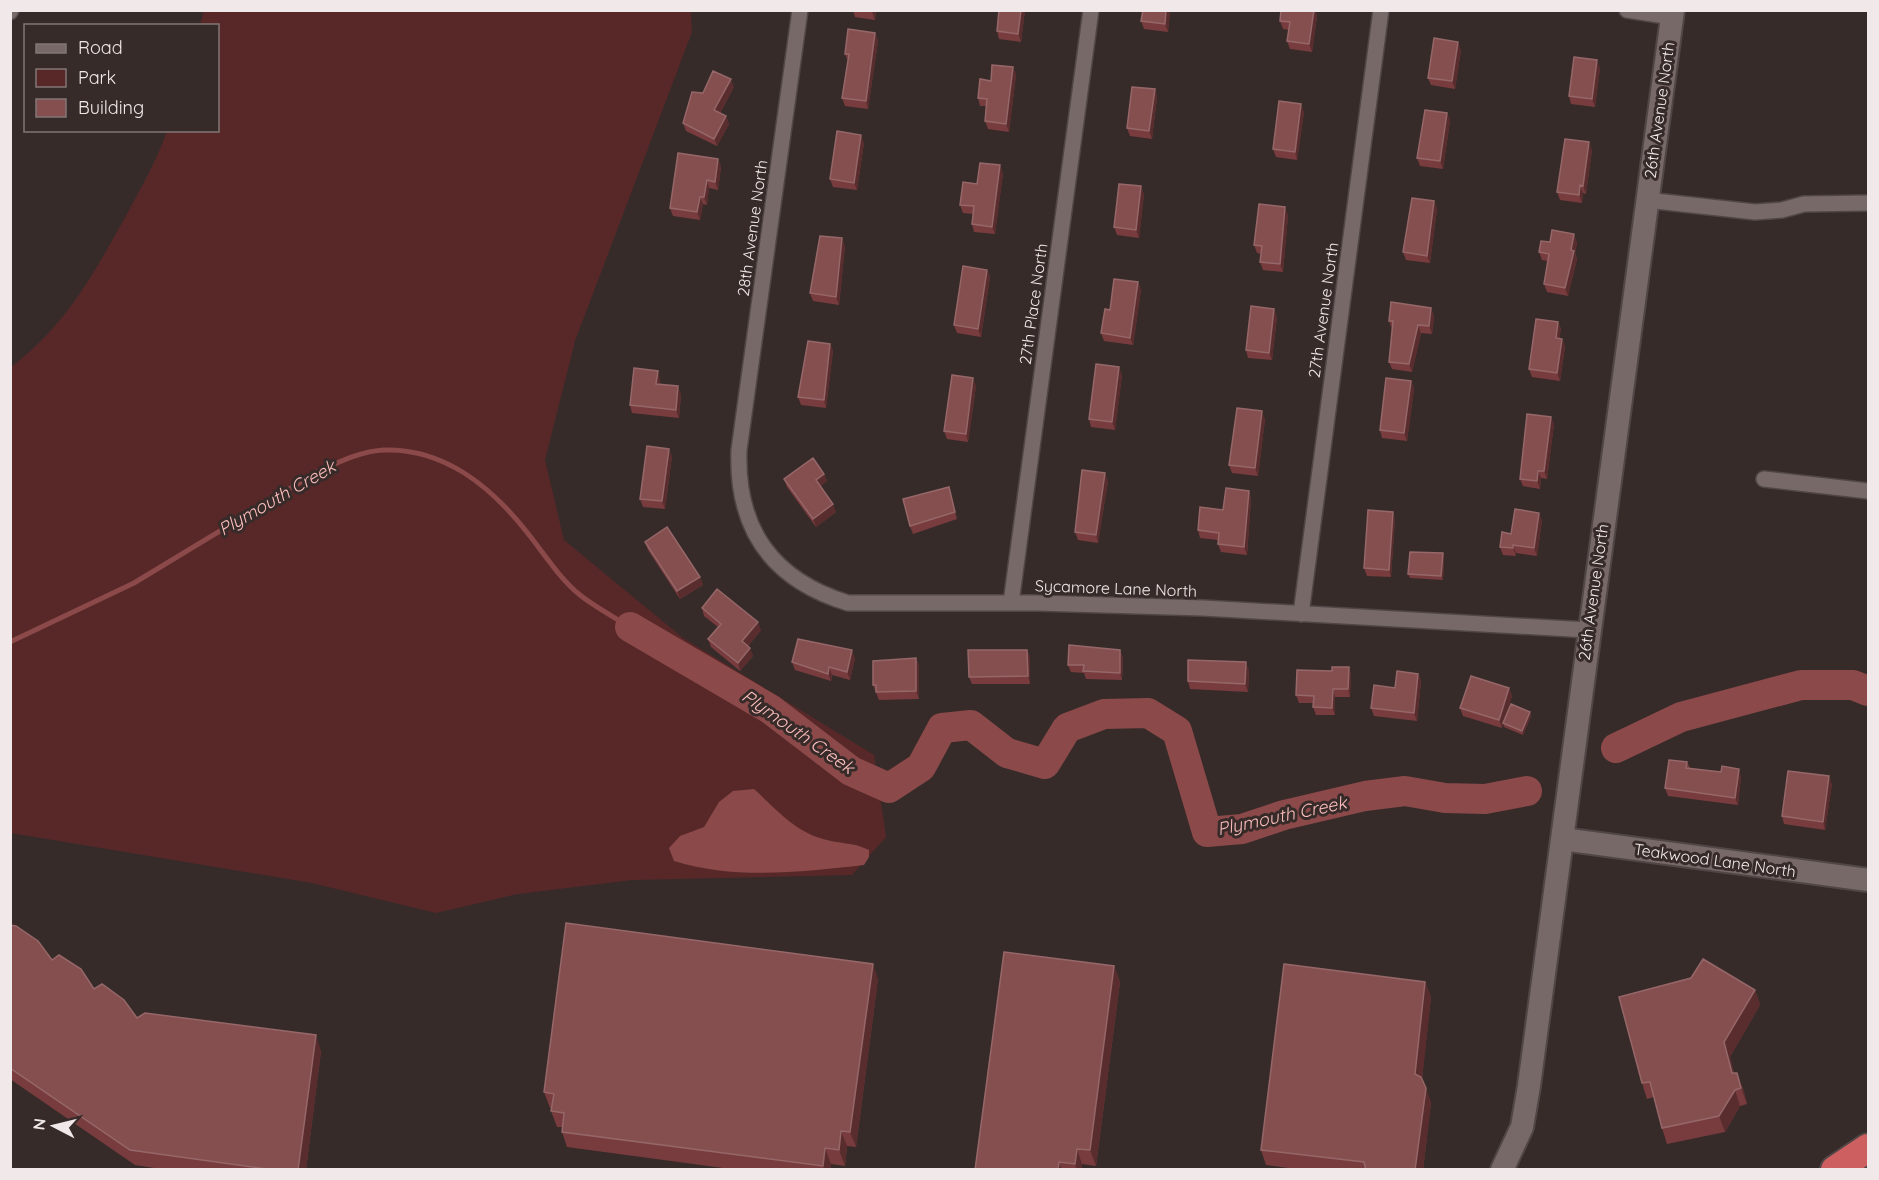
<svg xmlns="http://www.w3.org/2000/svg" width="1879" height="1180" viewBox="0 0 1879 1180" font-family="Quicksand,sans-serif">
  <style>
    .green { fill: #582829 }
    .forest { fill: #8b4949 }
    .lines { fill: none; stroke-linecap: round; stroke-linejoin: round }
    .stream { stroke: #8b4949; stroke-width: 5 }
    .river { stroke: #8b4949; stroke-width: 30 }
    .street-casing { stroke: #514646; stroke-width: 18 }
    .secondary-casing { stroke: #514646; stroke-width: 26 }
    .highway-casing { stroke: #514646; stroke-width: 32 }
    .street { stroke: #786969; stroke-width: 15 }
    .secondary { stroke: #786969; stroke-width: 22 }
    .highway { stroke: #cd5f61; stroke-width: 28 }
    .wall { fill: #783c3e }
    .shaded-wall { fill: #592d2e }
    .building { fill: #854f50; stroke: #966768; stroke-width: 1.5 }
    .labels { text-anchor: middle; stroke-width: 6; stroke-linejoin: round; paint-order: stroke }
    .street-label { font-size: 16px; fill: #f1e9e9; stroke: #372b2a }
    .water-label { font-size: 18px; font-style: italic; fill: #fcbebc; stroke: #372b2a }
  </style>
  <rect width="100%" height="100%" fill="#372b2a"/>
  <path class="green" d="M204,11h487l1,21 -117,309 -30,119 19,80 119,98 191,117 12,82 -34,38 -220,5 -114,14 -82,19 -124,-30 -301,-50v-466c55,-41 83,-94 116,-153 15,-28 30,-54 40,-83l51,-1v-104l-18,-1z"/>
  <path class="forest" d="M754,789c20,18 40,42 69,50 16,5 30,3 46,11v7l-5,8c-61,7 -130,15 -190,-4l-5,-13 11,-12 24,-9 15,-25 14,-11z"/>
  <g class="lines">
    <path class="stream" d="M10,642l124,-59 185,-112c20,-9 42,-20 65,-21 61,-2 107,37 142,81 17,21 33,47 54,64 15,12 34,22 50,32"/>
    <path class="river" d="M630,627l140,82 81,62 38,17 32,-21 21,-39 29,-3 36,28 38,11 22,-36 37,-14 44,-1 29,18 30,101 35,-3 42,-14 81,-19 40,-5 40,7 40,1 42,-8
      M1616,748l65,-31 120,-32h52l15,6"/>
    <defs>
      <path id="street" d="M800,10l-61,440c-3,80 34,130 109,153h190l165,5 385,22
        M1627,10l45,7
        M10,12l1,-2
        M1646,200l109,12 27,-2 22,-6 64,-1
        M1764,479l104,12
        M1011,603l80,-593
        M1301,614l80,-604"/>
      <path id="secondary" d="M1562,839l306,41
        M1502,1170l20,-43 7,-41 144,-1076"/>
      <path id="highway" d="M1835,1170l33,-22"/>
    </defs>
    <use href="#street" class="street-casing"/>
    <use href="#secondary" class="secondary-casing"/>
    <use href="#highway" class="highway-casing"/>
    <use href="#street" class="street"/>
    <use href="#secondary" class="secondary"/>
    <use href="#highway" class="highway"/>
  </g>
  <path class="wall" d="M853,10h23l-1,10 -20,-3z
    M1025,10l-4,32 -22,-3 -2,-8z
    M1143,10h27l-2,22 -24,-3 -3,-8z
    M1281,10h34l2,6 -5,36 -22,-3 -3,-8 2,-11 -6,-1 -3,-8z
    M875,33l3,8 -10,68 -23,-3 -3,-8 6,-37 -3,-7z
    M1461,50l-6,39 -24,-4 -3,-7z
    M1013,67l3,8 -7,57 -21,-3 -3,-8 1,-15h-6l-2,-8 13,-17z
    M1600,68l-5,39 -24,-3 -2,-8z
    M734,87l-14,26 6,3 3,8 -12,22 -31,-15 -3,-8 20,-30z
    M1155,89l2,8 -5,42 -22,-3 -3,-8z
    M1304,112l-7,48 -21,-3 -3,-8z
    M1447,113l3,8 -7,48 -23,-3 -3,-8z
    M864,143l-7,47 -24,-3 -3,-8z
    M1592,150l-6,44 -3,-1 -1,10 -22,-3 -3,-8z
    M718,159l3,8 -3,23 -9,-2 -2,17 -4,-1 -3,16 -27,-4 -3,-8z
    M1003,173l-8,61 -21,-2 -2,-8 1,-10 -10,-1 -3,-8z
    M1144,194l-5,44 -22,-3 -3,-8z
    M1434,201l3,8 -7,54 -24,-3 -3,-8z
    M1288,215l-5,57 -20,-2 -3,-8 1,-8 -4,-1 -3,-8z
    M1550,242h27l-2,11 2,6 -9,37 -21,-4 -3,-8 4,-23 -6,-1 -3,-8z
    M845,246l-6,59 -26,-4 -3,-8z
    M987,270l3,7 -9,60 -24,-4 -3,-8z
    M1138,282l3,8 -8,55 -29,-4 -3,-8 9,-23z
    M1431,308l3,8 -2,18 -11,-1 -9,39 -20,-3 -3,-7 3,-34 -3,-7z
    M1277,317l-5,43 -24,-2 -2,-8z
    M1558,322l3,7 -2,10h3l3,8 -5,34 -28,-4 -3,-8z
    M830,344l3,7 -7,57 -25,-3 -3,-8z
    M1122,375l-7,55 -24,-3 -2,-8z
    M660,379v5l21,10 -2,24 -47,-5 -2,-8z
    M1411,381l3,8 -7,52 -25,-3 -2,-8z
    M976,386l-8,56 -21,-3 -3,-8z
    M1265,419l-7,57 -26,-3 -3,-8z
    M1554,424l-7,55 -6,-1 -1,11 -17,-3 -3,-7z
    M672,456l-7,53 -22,-2 -3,-8z
    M824,474l3,7 -7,5 16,26 -20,15 -29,-40 -3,-8z
    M1108,481l-10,62 -20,-3 -3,-8z
    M949,487l8,32 -44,15 -3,-8z
    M1249,491l2,8 -4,56 -26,-3 -3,-8v-4l-18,-2 -2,-8z
    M1395,519l-4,58 -24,-1 -3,-8z
    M1542,520l-5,36 -21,-3v3l-13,-1 -3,-8 11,-13z
    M645,542l55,35 3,8 -23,14 -32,-49z
    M1443,553l1,4 -1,23 -33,-2 -2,-4z
    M702,608l59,22 -13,16 5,10 -13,15 -29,-24 -3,-8 10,-12 -14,-11z
    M1027,650l3,7v27h-58l-3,-7z
    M1120,650l3,8 -1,22 -36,-1 -2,-6 -13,-1 -3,-7z
    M855,658l-5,22 -18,-5 -1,6 -36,-11 -3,-8z
    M916,658l3,8v33l-40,1 -6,-15z
    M1349,667l2,8 -1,22h-15v18h-19l-3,-8v-4h-14l-3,-8 36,-24z
    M1249,670l-1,22 -58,-3 -2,-8z
    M1418,674l3,7 -4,40 -43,-5 -3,-8 24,-20z
    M1509,688l3,8 -8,23 26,-7 1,4 -8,19 -19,-8 -1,-4 -1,5 -39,-12 -3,-8z
    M1687,762l3,6 51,8 -3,29 -70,-9 -3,-8z
    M1832,784l-7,46 -41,-6 -2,-8z
    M10,925l42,35 85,58 184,33 -15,119h-139l-32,-5 -125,-86z
    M1114,966l6,16 -24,184 -14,-2 -1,6h-106z
    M878,979l-22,168 -9,-1 -2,20 -14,-2 -1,6h-92l-171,-23 -5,-15v-5h-5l-6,-16 1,-3h-2l-6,-16z
    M1425,982l6,15 -9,81 9,25 -8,67h-120l-37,-5 -5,-15z
    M1755,990l5,15 -30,52 4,16 9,15 4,16 -7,2 -15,26 -58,12 -5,-16 -8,-31 -7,2 -5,-16z"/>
  <path class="shaded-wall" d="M873,10h3l-1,10 -3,-8z
    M1021,10h4l-4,32 -3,-8z
    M1166,10h4l-2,22 -3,-8z
    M1314,10h1l2,6 -5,36 -3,-8z
    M875,33l3,8 -10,68 -2,-8z
    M1458,42l3,8 -6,39 -3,-8z
    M1597,60l3,8 -5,39 -3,-8z
    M1013,67l3,8 -7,57 -3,-8z
    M731,79l3,8 -17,31 -3,-8z
    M1155,89l2,8 -5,42 -3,-8z
    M1301,104l3,8 -7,48 -2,-8z
    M1447,113l3,8 -7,48 -3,-8z
    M726,116l3,8 -12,22 -3,-7z
    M861,135l3,8 -7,47 -3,-7z
    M1589,142l3,8 -6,44 -3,-8z
    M718,159l3,8 -3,23 -3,-8z
    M1000,165l3,8 -8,61 -3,-7z
    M707,180l2,8 -2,17 -3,-8z
    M1580,185l3,8 -1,10 -3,-8z
    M1141,186l3,8 -5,44 -3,-8z
    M700,197l3,7 -3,16 -3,-8z
    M1434,201l3,8 -7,54 -3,-7z
    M1285,207l3,8 -5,57 -3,-8z
    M1574,234l3,8 -2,11 2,6 -9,37 -3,-8z
    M842,238l3,8 -6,59 -3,-8z
    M987,270l3,7 -9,60 -3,-8z
    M1138,282l3,8 -8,55 -3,-7z
    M1431,308l3,8 -2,18 -3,-8z
    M1274,309l3,8 -5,43 -3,-7z
    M1558,322l3,7 -3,17 -2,-8z
    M1418,325l3,8 -9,39 -3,-8z
    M1562,339l3,8 -5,34 -3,-8z
    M830,344l3,7 -7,57 -2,-8z
    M1119,367l3,8 -7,55 -3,-8z
    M658,371l2,8 -1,13 -3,-8z
    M973,378l3,8 -8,56 -2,-8z
    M1411,381l3,8 -7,52 -3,-8z
    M678,386l3,8 -2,24 -3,-8z
    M1262,411l3,8 -7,57 -3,-8z
    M1551,417l3,7 -7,55 -3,-8z
    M669,449l3,7 -7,53 -3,-8z
    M1538,471l3,7 -1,11 -3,-8z
    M1105,473l3,8 -10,62 -2,-8z
    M824,474l3,7 -8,7 -3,-8z
    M1249,491l2,8 -4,56 -3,-8z
    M833,504l3,8 -20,15 -3,-8z
    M1393,512l2,7 -4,58 -2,-7z
    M1539,513l3,7 -5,36 -3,-8z
    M1513,545l3,8v3l-3,-8z
    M1443,553l1,4 -1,23 -2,-4z
    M700,577l3,8 -23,14 -3,-8z
    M758,622l3,8 -16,19 -3,-8z
    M750,648l3,8 -13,15 -2,-8z
    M852,650l3,8 -5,22 -3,-8z
    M1027,650l3,7v27l-2,-8z
    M1120,650l3,8 -1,22 -2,-7z
    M916,658l3,8v33l-3,-8z
    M1246,662l3,8 -1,22 -3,-8z
    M829,667l3,8 -1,6 -3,-7z
    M1349,667l2,8 -1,22 -2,-8z
    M1418,674l3,7 -4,40 -3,-8z
    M1509,688l3,8 -10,32 -3,-8z
    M1333,689l2,8v18l-3,-7z
    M1530,712l1,4 -8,19 -1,-4z
    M1739,769l2,7 -3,29 -3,-7z
    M1829,776l3,8 -7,46 -2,-8z
    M873,964l5,15 -22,168 -6,-15z
    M1114,966l6,16 -24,184 -6,-16z
    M1425,982l6,15 -10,93 -6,-16z
    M1755,990l5,15 -30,52 8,32 -6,-16 -8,-31z
    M316,1035l5,16 -15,119h-8z
    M1737,1073l6,15 4,16 -6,-16z
    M1426,1088l5,15 -8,67h-8z
    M1735,1090l5,16 -15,26 -6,-16z
    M841,1131l6,15 -2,20 -6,-16z
    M825,1148l6,16 -1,6h-6l-1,-4z
    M1077,1149l5,15 -1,6h-4l-2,-6z
    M1059,1162l3,8h-4z"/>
  <path class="building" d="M999,10h22l-3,24 -21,-3z
    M1143,10h23l-1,14 -24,-3z
    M1281,10h33l-5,34 -22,-3 3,-19 -10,-1z
    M848,29l27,4 -9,68 -24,-3 7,-44h-4z
    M1434,38l24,4 -6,39 -24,-3z
    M1574,57l23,3 -5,39 -23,-3z
    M992,65l21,2 -7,57 -21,-3 2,-22 -9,-1 2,-19 11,2z
    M713,71l18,8 -17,31 12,6 -12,23 -31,-16 9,-31 11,1z
    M1132,87l23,2 -6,42 -22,-3z
    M1279,101l22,3 -6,48 -22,-3z
    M1425,110l22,3 -7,48 -23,-3z
    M837,131l24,4 -7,48 -24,-4z
    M1565,139l24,3 -6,44 -3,-1 -1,10 -22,-3z
    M678,153l40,6 -3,23 -8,-2 -3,17h-4l-3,15 -27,-4z
    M980,163l20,2 -8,62 -20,-3 2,-18 -14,-1 3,-23 14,2z
    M1119,184l22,2 -5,44 -22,-3z
    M1412,198l22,3 -7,55 -24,-4z
    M1259,204l26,3 -5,57 -20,-2 2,-16 -8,-1z
    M1552,230l22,4 -3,16 3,1 -9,37 -21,-4 5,-30 -10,-2 2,-11 9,1z
    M820,236l22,2 -6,59 -26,-4z
    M963,266l24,4 -9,59 -24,-4z
    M1114,279l24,3 -8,56 -29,-5 4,-24 5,1z
    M1391,302l40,6 -2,18 -11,-1 -9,39 -20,-2 4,-41h-4z
    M1251,306l23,3 -5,44 -23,-3z
    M1536,319l22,3 -2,16 6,1 -5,34 -28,-4z
    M808,341l22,3 -6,56 -26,-3z
    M1096,364l23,3 -7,55 -23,-3z
    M634,368l24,3 -2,13 22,2 -2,24 -46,-5z
    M952,375l21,3 -7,56 -22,-3z
    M1386,378l25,3 -7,52 -24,-3z
    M1237,408l25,3 -7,57 -26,-3z
    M1527,414l24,3 -7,54h-6l-1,10 -17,-2z
    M647,446l22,3 -7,52 -22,-2z
    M813,458l11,16 -8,6 17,24 -20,15 -29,-40z
    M1082,470l23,3 -9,62 -21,-3z
    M949,487l6,25 -45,14 -7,-27z
    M1226,488l23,3 -5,56 -26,-3 1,-11 -21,-3 2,-23 23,3z
    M1515,509l24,4 -5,35 -21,-3v3l-13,-1 2,-15 9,2z
    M1368,510l25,2 -4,58 -25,-2z
    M667,527l33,50 -23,14 -32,-49z
    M1410,552l33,1 -2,23 -33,-2z
    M717,589l41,33 -16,19 8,7 -12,15 -30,-24 13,-15 -19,-16z
    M798,639l54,11 -5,22 -18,-5 -1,7 -36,-12z
    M1069,645l51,5v23l-37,-2 1,-6h-16z
    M968,650h59l1,26 -59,1z
    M916,658v33l-40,1v-7h-3v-24z
    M1188,660l58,2 -1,22 -57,-3z
    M1332,667h17l-1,22h-15l-1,19 -19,-1 1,-11 -18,-1 1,-25 35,1z
    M1397,671l21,3 -4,39 -43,-5 3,-23 21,3z
    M1471,676l38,12 -10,32 -39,-12z
    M1511,704l19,8 -8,19 -19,-8z
    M1669,760l18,2 -1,6 35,4 1,-6 17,3 -4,29 -70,-10z
    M1788,771l41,5 -6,46 -41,-6z
    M566,923l307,41 -23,168 -9,-1 -2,19 -14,-2 -2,18 -261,-34 2,-19 -13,-2 3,-17 -10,-2z
    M10,925l6,1 22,15 14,19 7,-5 22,14 13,20 8,-5 22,16 13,18 8,-5 171,22 -18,135h-24l-144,-20 -120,-82z
    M1004,952l110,14 -24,184 -13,-1 -2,15 -16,-2 -1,8h-83z
    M1703,959l52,31 -31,52 8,31h5l4,15 -6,2 -16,26 -57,12 -12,-46 -8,1 -23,-86 72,-19z
    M1284,964l141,18 -10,92 6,3 5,11 -11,82h-49l-2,-8 -103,-12z"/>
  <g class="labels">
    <g class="street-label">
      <text transform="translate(1659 110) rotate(-82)" y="6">26th Avenue North</text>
      <text transform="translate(752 228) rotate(-82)" y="6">28th Avenue North</text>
      <text transform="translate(1033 304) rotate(-82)" y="6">27th Place North</text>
      <text transform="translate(1323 310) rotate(-82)" y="6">27th Avenue North</text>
      <text transform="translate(1116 588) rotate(2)" y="6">Sycamore Lane North</text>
      <text transform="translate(1593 592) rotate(-82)" y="6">26th Avenue North</text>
      <text transform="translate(1715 860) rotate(8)" y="6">Teakwood Lane North</text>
    </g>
    <g class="water-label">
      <text transform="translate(277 498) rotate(-30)" y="6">Plymouth Creek</text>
      <text transform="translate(798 732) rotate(35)" y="6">Plymouth Creek</text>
      <text transform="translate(1282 816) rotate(-12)" y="6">Plymouth Creek</text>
    </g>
  </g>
  <rect width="1879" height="1180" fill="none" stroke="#f1e9e9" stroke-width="24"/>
  <rect x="24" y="24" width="195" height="108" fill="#372b2a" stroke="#817776" stroke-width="1.5"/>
  <rect x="36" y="44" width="30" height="9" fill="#786969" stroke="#817776" stroke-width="1.5"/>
  <text x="78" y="54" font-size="18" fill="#f1e9e9">Road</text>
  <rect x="36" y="69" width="30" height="18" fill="#582829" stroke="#817776" stroke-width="1.5"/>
  <text x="78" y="84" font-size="18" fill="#f1e9e9">Park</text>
  <rect x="36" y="99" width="30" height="18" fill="#854f50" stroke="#817776" stroke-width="1.5"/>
  <text x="78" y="114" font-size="18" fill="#f1e9e9">Building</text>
  <g transform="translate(54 1126) rotate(277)" stroke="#372b2a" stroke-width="4.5" paint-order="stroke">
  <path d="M0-4.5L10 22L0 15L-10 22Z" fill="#f1e9e9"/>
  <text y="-9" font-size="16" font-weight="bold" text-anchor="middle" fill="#f1e9e9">N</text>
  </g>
</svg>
